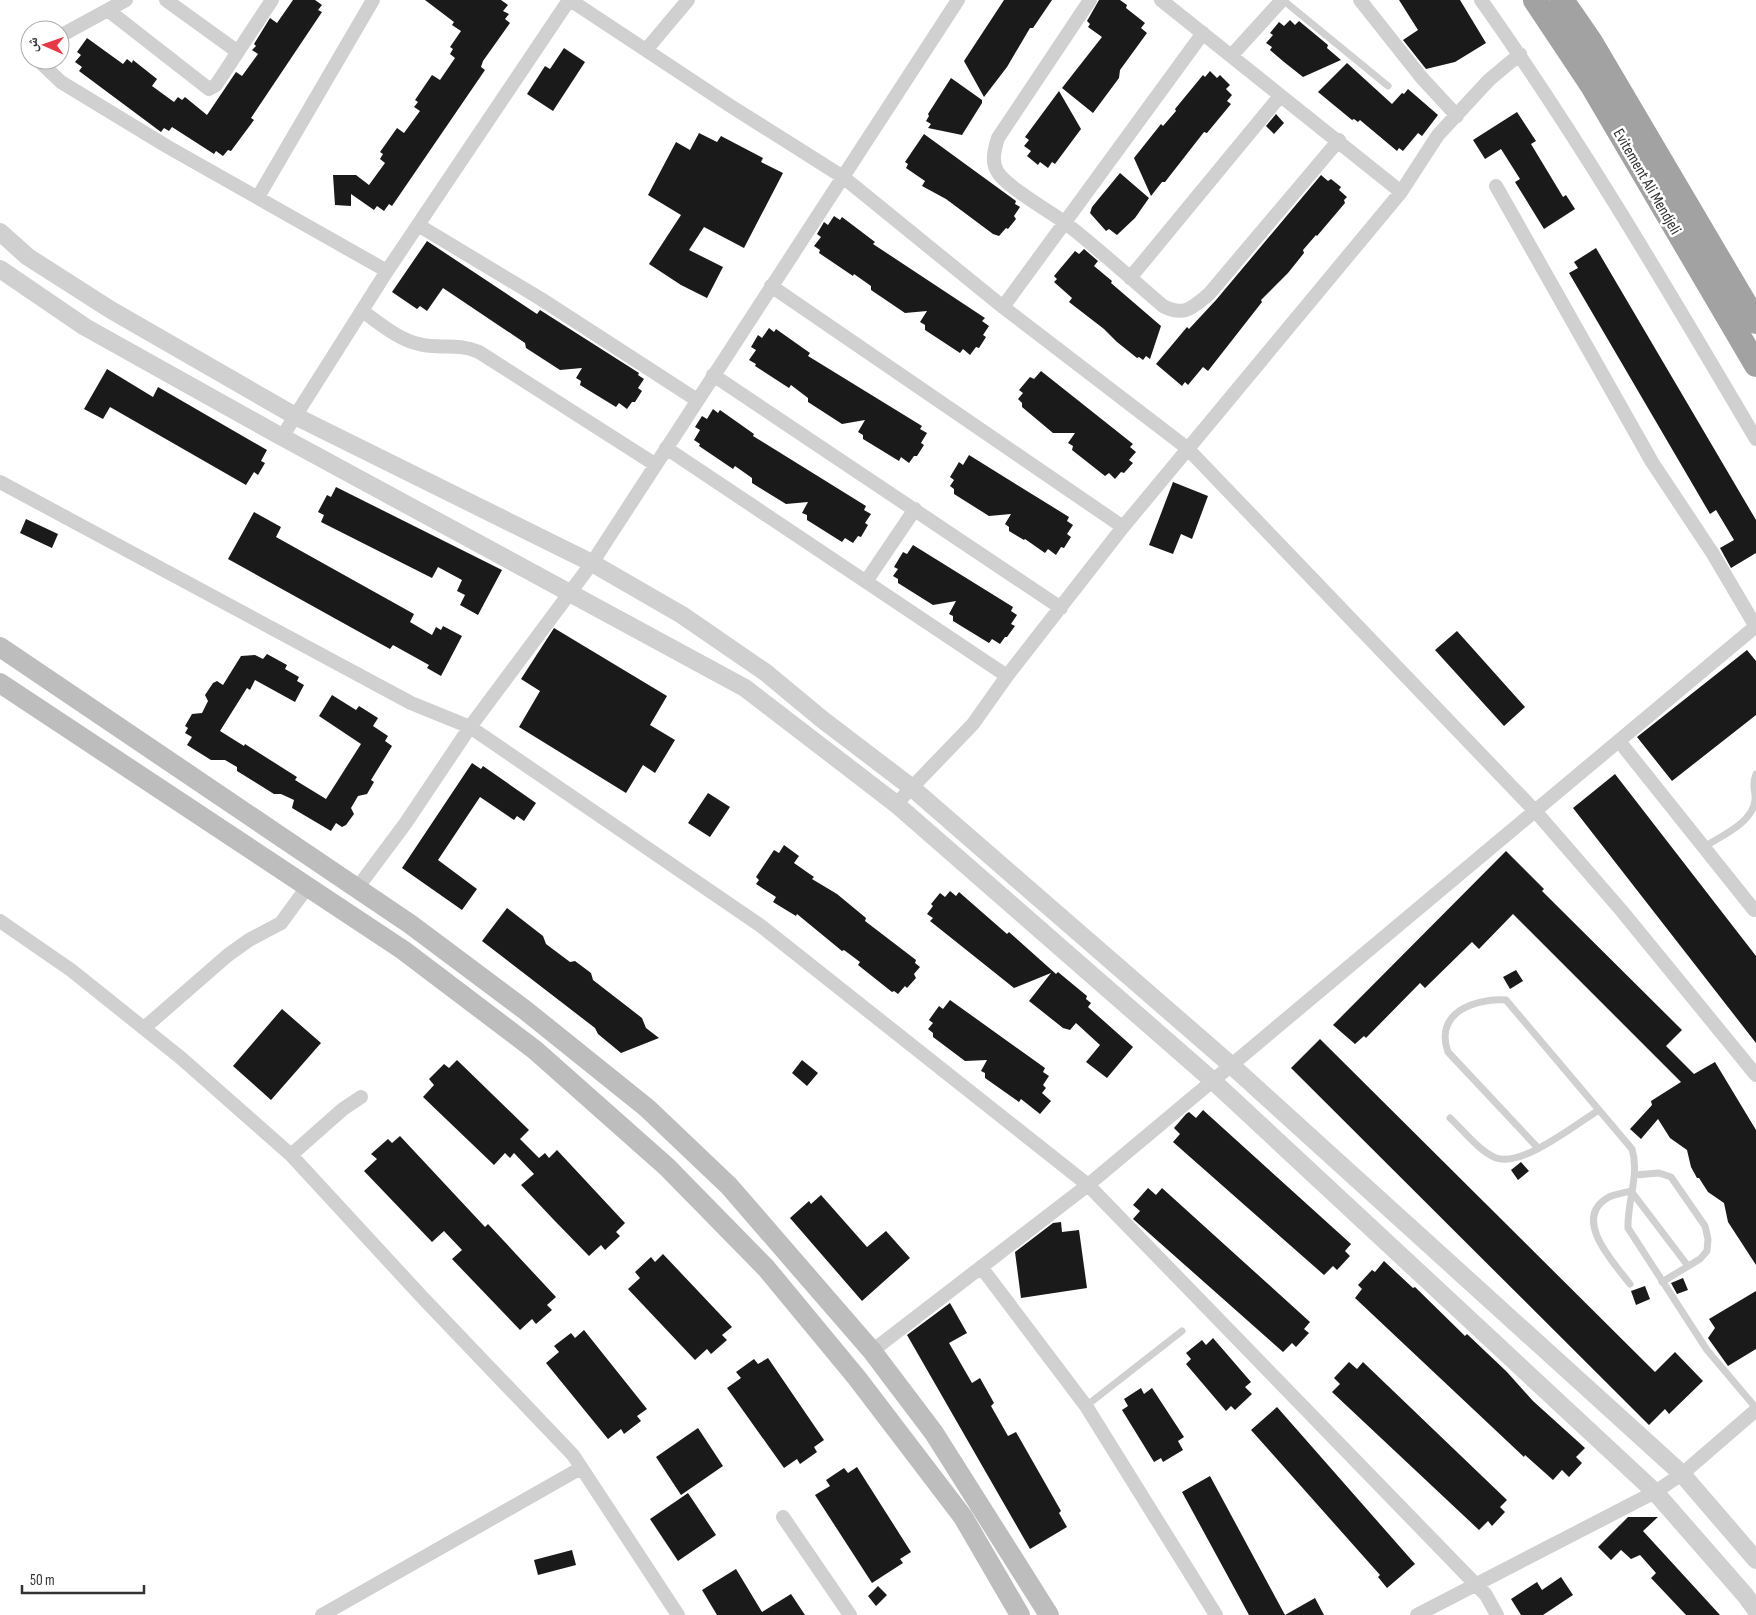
<svg xmlns="http://www.w3.org/2000/svg" width="1756" height="1615" viewBox="0 0 1756 1615" font-family="'Sofia Sans Condensed','Noto Naskh Arabic',sans-serif">
  <style>
    .building { fill: #1a1a1a }
    .lines { fill: none; stroke-linecap: round; stroke-linejoin: round }
    .service { stroke: #d0d0d0; stroke-width: 7 }
    .minor { stroke: #d0d0d0; stroke-width: 14 }
    .tertiary { stroke: #d0d0d0; stroke-width: 18 }
    .secondary { stroke: #bdbdbd; stroke-width: 20 }
    .trunk { stroke: #a2a2a2; stroke-width: 24 }
    .labels { text-anchor: middle; stroke-width: 5; stroke-linejoin: round; paint-order: stroke }
    .street-label { font-size: 16px; fill: #333; stroke: #fff }
  </style>
  <rect width="100%" height="100%" fill="#fff"/>
  <path class="building" d="M293,0h22l7,5 -4,5 4,2 -71,106 3,2 -23,31 -3,-1 -5,6 -7,-5 -2,3 -42,-27 -3,4 -5,-3 -3,4 -82,-61 3,-4 -7,-5 6,-7 -4,-3 10,-14 36,26 4,-5 5,4 1,-3 24,19 -5,7 22,16 4,-5 4,3 3,-3 22,18 29,-43 6,4 16,-22 -6,-4 4,-4 -2,-2 16,-26 7,5z
    M425,0h76l7,5 -5,6 6,3 -4,5 5,4 -27,38 -2,6 4,3 -93,136 -3,-2 -5,7 -7,-5 -3,4 -23,-16v12l-16,-1 -2,-30h23l13,10 16,-22 -5,-4 3,-5 -3,-2 17,-24 7,5 16,-22 -6,-4 4,-5 -3,-2 17,-25 8,5 15,-22 -5,-4 3,-5 -3,-2 11,-16 -9,-6 2,-3z
    M1004,0h48l-19,28h-3l-23,39 -23,30 -20,-36z
    M1099,0h21l7,5 -1,3 19,15 -4,5 6,5 -27,37 -1,8 -26,35 -31,-25 40,-51 -14,-10 2,-3 -3,-3z
    M1399,0h61l26,43 -31,19 -29,7 -23,-29 15,-10z
    M1290,20l5,5 4,-4 29,24 -1,3 14,12 -38,17 -19,-15 -14,-12 2,-3 -6,-4 7,-8 -3,-2 9,-11 5,4z
    M564,48l21,14 -32,49 -26,-17 18,-28 5,3z
    M1347,63l45,41 10,-11 2,1 4,-5 30,26 -16,21 -4,-3 -15,18 -4,-3 -2,3 -37,-31 -2,2 -4,-3 -2,1 -34,-28z
    M1210,71l7,7 3,-3 10,10 -4,4 6,6 -5,6 4,3 -24,29 -3,-1 -39,50h-3l-11,14 -17,-38 27,-34 2,2 13,-15 -1,-2 28,-34 2,2z
    M951,78l31,22v3l-20,32 -34,-7 3,-4 -5,-3 3,-5 -1,-2z
    M1059,91l22,38 -26,35 -3,-2 -4,6 -8,-6 -2,3 -11,-9 4,-5 -7,-5 5,-6 -4,-3z
    M1517,112l19,29 -5,3 32,53 3,-2 9,14 -31,20 -29,-47 5,-3 -19,-30 -16,10 -12,-19z
    M1276,114l8,9 -10,11 -8,-8z
    M699,133l18,9 4,-6 42,22 -2,4 22,11 -39,75 -40,-21 -15,23 34,17 -16,31 -26,-13 -32,-21 32,-49 -33,-20 28,-53 14,8z
    M924,134l92,67 -1,3 5,3 -6,9 2,3 -8,10 -2,-1 -7,8 -6,-2 -47,-35 -24,-13 3,-5 -19,-13 2,-4 -3,-2z
    M1120,173l29,25 -14,20 -18,17 -8,-6 -3,2 -16,-18 2,-6z
    M1321,175l7,6 3,-2 10,8 -2,3 8,7 -3,3 1,3 -28,33 -1,-1 -13,15 1,3 -16,20 -27,27 1,2 -54,69 -5,-4 -15,18 -3,-3 -3,4 -26,-22 31,-37 2,2 27,-29z
    M834,216l6,4 2,-3 33,25 -2,2 112,74 -3,3 7,5 -6,9 3,2 -7,11 -3,-1 -6,8 -7,-6 -3,4 -35,-23v-5l-5,-3 7,-11 -22,2 -34,-23v-4l-17,-12 -1,2 -34,-23 1,-3 -6,-4 7,-9 -4,-3 7,-12 4,3z
    M427,241l110,73 3,-4 99,63 -1,2 6,4 -6,9 4,3 -7,11h-3l-5,7 -8,-6 -3,4 -36,-22 1,-4 -5,-3 6,-10 -22,2 -34,-22 -1,-5 -82,-55 -16,23 -7,-5 -3,3 -25,-17z
    M1596,248l160,272v33l-25,15 -11,-20 14,-8 -18,-30 -6,4 -141,-241 9,-5 -4,-6z
    M1084,249l14,12 -4,5 18,15 -1,2 50,43 -11,33 -4,-3 -3,4 -4,-3 -2,1 -20,-16 -13,-13 -35,-27 3,-4 -18,-16 3,-3 -3,-3 21,-25 4,3z
    M769,328l5,4 2,-3 34,24 -2,3 114,70 -2,3 7,4 -6,10 3,2 -7,11h-3l-5,7 -8,-6 -2,4 -36,-22v-4l-5,-3 7,-12 -23,4 -34,-22v-4l-17,-13 -2,3 -34,-22 1,-2 -7,-4 7,-10 -5,-3 7,-12 4,3z
    M107,369l46,28 5,-10 109,63 -6,11 4,2 -7,12 -4,-3 -8,13 -136,-78 -7,12 -19,-10z
    M1041,371l92,73 -3,3 6,5 -7,8 4,3 -9,10 -3,-1 -6,7 -6,-6 -4,3 -33,-26 1,-4 -5,-3 7,-10h-22l-31,-26v-4l-4,-4 5,-6 -4,-3 11,-13 4,2z
    M713,409l5,4 2,-3 34,24 -1,2 113,70 -2,4 7,4 -6,9 3,2 -7,12 -3,-1 -5,7 -8,-5 -3,4 -35,-22v-5l-5,-2 6,-11 -22,2 -34,-21v-5l-17,-12 -2,3 -34,-23 1,-2 -6,-4 6,-10 -5,-3 7,-11 5,3z
    M969,455l100,62 -2,4 6,4 -6,9 4,3 -7,11 -3,-1 -5,8 -8,-6 -3,4 -20,-14 -1,1 -15,-9v-4l-4,-3 6,-10 -22,2 -35,-22v-5l-4,-3 4,-6 -4,-3 9,-15 4,3z
    M1173,482l35,14 -16,43 -11,-5 -8,20 -24,-9z
    M336,487l166,83 -24,45 -18,-10 5,-10 -8,-4 5,-11 -24,-13 -6,11 -111,-56 3,-7 -6,-3 9,-17 4,2z
    M254,512l27,15 -5,10 138,77 -4,8 22,13 4,-8 5,3 2,-4 19,10 -21,40 -14,-8 2,-3 -36,-20 -3,4 -162,-90z
    M26,519l32,15 -6,14 -32,-15z
    M913,545l100,62 -2,4 6,4 -6,9 4,2 -8,11h-2l-5,7 -8,-5 -3,4 -36,-22v-5l-4,-2 7,-13 -23,4 -35,-22v-4l-5,-3 5,-7 -4,-2 9,-15 4,2z
    M554,628l113,68 -17,29 25,15 -20,33 -12,-8 -17,28 -107,-66 21,-36 -19,-12z
    M1457,631l68,76 -21,19 -69,-76z
    M1747,650l9,11v54l-84,66 -35,-44z
    M267,654l20,11 -2,4 14,8 -2,4 7,4 -9,17 -40,-22 -5,10 -3,-2 -27,43 24,15 1,-2 52,33 -2,3 31,19 35,-55 -42,-28 13,-21 24,15 3,-4 19,12 -5,8 15,10 -3,5 7,5 -21,34 3,2 -7,12 -9,2 -7,12 3,6 -8,11 -4,2 -6,-4 -5,8 -39,-23 2,-8 -13,-6h-7l-37,-23v-4l-12,-7h-14l-24,-15 5,-8 -7,-4 3,-5 -3,-2 7,-12 10,-1 6,-12 -3,-6 8,-12 4,-2 6,4 18,-29 14,-1 8,4z
    M472,763l9,6 2,-3 53,37 -12,18 -7,-5 -3,4 -34,-23 -42,63 39,29 -15,21 -60,-42z
    M1615,774l141,182v87l-183,-235z
    M708,793l22,14 -20,30 -22,-14z
    M784,845l15,11 -5,7 20,14 -2,2 25,15 29,24 -1,3 51,39 -1,3 5,4 -6,7 2,4 -9,10 -2,-2 -7,8 -4,-3 -2,1 -34,-27 2,-3 -16,-12 -2,1 -45,-37 -1,2 -23,-14 3,-5 -20,-13 3,-4 -3,-3 18,-27 5,3z
    M1506,851l38,38 -2,2 140,139 -16,16 28,28 21,-12 41,68v135l-28,-43 -4,-19 -16,-11 -9,-14h-2l-6,-11 -4,-17 -17,-12 -12,-19 -17,20 -11,-10 22,-24 -1,-4 30,-19 -168,-168 -34,35 -7,-7 -47,46 -5,-5 -54,55 -2,-2 -9,8 -22,-19z
    M950,891l6,5 3,-4 48,42 2,-2 47,42 2,-2 29,24 -1,3 5,4 -3,4 45,40 -26,31 -21,-16 14,-17 -24,-22 -6,7 -7,-2 -34,-27 22,-28 -37,15 -84,-67 3,-3 -6,-4 6,-8 -2,-2 9,-11 5,4z
    M507,908l36,28 3,8 24,18 5,-1 16,12 2,7 49,38 4,10 13,10 -38,15 -23,-19 -3,-6 -113,-87z
    M1516,970l7,11 -13,8 -7,-12z
    M950,1000l95,68 -2,4 6,4 -6,9 3,3 -4,5 9,8 -11,13 -19,-15 -2,3 -34,-24v-5l-4,-2 6,-11 -22,1 -32,-24v-4l-5,-4 5,-6 -4,-3 10,-14 4,3z
    M282,1009l39,34 -50,57 -38,-34z
    M1320,1039l335,333 20,-20 28,29 -34,33 -4,-5 -16,16 -358,-357z
    M457,1060l72,70 -9,9 19,19 6,-5 4,5 8,-8 68,73 -9,9 4,4 -15,14 -4,-5 -12,11 -36,-37 -32,-34 13,-11 -20,-21 -4,5 -5,-5 -11,12 -71,-68 11,-12 -5,-6 15,-15 5,4z
    M802,1060l16,13 -11,13 -15,-13z
    M1203,1110l148,134 -6,7 5,5 -13,14 -4,-4 -9,9 -151,-133 7,-8 -6,-6 12,-14 3,-2 7,6z
    M400,1136l85,91 3,-3 68,73 -9,8 5,5 -16,14 -4,-5 -12,11 -68,-71 10,-9 -18,-19 -12,11 -68,-71 13,-12 -6,-5 17,-15 4,4z
    M1521,1162l8,9 -11,9 -7,-10z
    M1148,1188l8,7 6,-7 148,134 -6,7 5,4 -13,14 -4,-4 -9,9 -150,-133 7,-8 -7,-6z
    M821,1195l46,52 19,-16 24,27 -48,43 -72,-83 19,-17 2,3z
    M1061,1222l1,10 17,-2 8,58 -66,10 -6,-46 38,-29z
    M663,1254l69,73 -10,8 5,5 -16,14 -4,-5 -12,11 -67,-71 12,-11 -5,-6 16,-15 4,5z
    M1384,1261l29,27 2,-1 50,49 2,-2 40,38 26,29 52,47 -9,9 6,6 -13,14 -7,-7 -9,10 -28,-25 -1,2 -169,-159 7,-9 -4,-4 14,-15 3,2z
    M1683,1278l5,12 -11,4 -6,-11z
    M1645,1286l5,13 -14,6 -5,-14z
    M1756,1291v58l-28,17 -20,-28 7,-10 -6,-9z
    M950,1303l17,30 -18,10 23,40 8,-5 14,25 -3,3 17,30 8,-4 45,79 -2,2 8,14 -37,22 -123,-214z
    M584,1330l63,79 -10,7 4,5 -17,13 -3,-5 -13,10 -62,-76 13,-11 -5,-6 17,-13 4,5z
    M1213,1338l38,44 -6,5 7,7 -17,16 -4,-4 -5,5 -40,-47 5,-5 -5,-6 16,-13 4,5z
    M768,1358l56,82 -10,7 3,5 -17,12 -3,-5 -13,9 -57,-80 14,-10 -5,-6 18,-13 4,5z
    M1349,1362l8,7 6,-7 144,138 -7,7 5,5 -13,14 -4,-5 -9,9 -147,-138 8,-8 -6,-6z
    M1141,1388l3,6 8,-6 32,49 -6,4 5,9 -20,12 -2,-4 -7,4 -32,-52 6,-4 -4,-7z
    M1277,1407l138,157 -28,24 -9,-11 2,-2 -129,-145z
    M698,1428l25,38 -42,29 -25,-38z
    M857,1467l54,85 -11,7 3,4 -31,20 -57,-88 15,-9 -4,-6 18,-12 4,5z
    M1210,1476l75,139 30,-17 9,17h-75l-67,-123z
    M688,1493l28,42 -38,26 -28,-42z
    M1628,1517h30l-15,14 77,84h-34l-35,-37 5,-5 -16,-18 -9,4 -10,-9 -10,10 -13,-13z
    M572,1550l4,15 -38,10 -4,-15z
    M736,1569l26,43 29,-18 14,21h-88l-15,-25z
    M1561,1577l12,18 -30,20h-22l-10,-16 26,-17 5,8z
    M878,1586l9,9 -11,11 -8,-10z"/>
  <g class="lines">
    <path class="service" d="M1283,0l105,86
      M1704,847c17,-11 49,-24 51,-47 1,-11 -4,-13 1,-26
      M1450,1118c13,12 29,33 46,40 27,9 80,-34 103,-48
      M1538,1148l-90,-96c-14,-39 26,-54 58,-52l126,149c8,26 -5,52 -4,79l79,122 49,58
      M1635,1175l24,-2 12,4 34,49 3,13 -1,12 -7,8 -38,23
      M1630,1284c-15,-20 -60,-66 -21,-87 6,-3 15,-4 22,-6l57,75
      M1086,1406l96,-75"/>
    <path class="minor" d="M166,0l72,52
      M570,0l159,105 114,72 160,130 184,141 349,364 85,98 135,165
      M1090,0l-92,138c-3,10 -7,23 -1,33 9,16 51,39 67,51 34,26 66,56 99,84 21,11 29,2 46,-12l130,-154
      M1161,0l240,192
      M1360,0l61,77 36,39
      M1481,0c100,141 187,290 275,439
      M109,11l100,78 7,-4 56,-85
      M60,36l66,-36
      M646,50l42,-50
      M1231,56l51,-56
      M38,60l23,22 107,65 219,124 182,-271
      M1496,186l156,276 61,92 43,73
      M258,197l115,-197
      M418,225l123,74 156,101
      M1130,278l150,-182
      M771,286l352,241
      M1003,307l200,-274
      M362,311c18,12 35,28 57,33 21,6 37,-2 60,8l177,113
      M713,375l348,233
      M282,437l105,-166
      M666,448l341,228
      M0,482l411,221 59,24 291,199 327,259 398,410 11,20
      M867,580l48,-71
      M1619,741l135,169
      M896,804l77,-80 34,-48 116,-149 278,-335 37,-57 51,-55 31,-26
      M358,887l47,-63 65,-97 122,-164 366,-563
      M0,921l71,49 110,88 110,97 131,142 151,158 105,160
      M144,1028l84,-73 21,-15 32,-17 27,-37
      M291,1155l52,-46 18,-12
      M981,1267l105,139 130,209
      M872,1351l216,-166 668,-559
      M783,1517l67,98
      M322,1615l259,-147
      M1417,1615l238,-123 27,-18 74,-64"/>
    <path class="tertiary" d="M0,232l28,25 83,53 186,107 295,146 90,52 83,57 58,48 88,67 320,278 451,409 74,86
      M0,269l85,58 197,110 463,251 151,116 316,276 443,412 90,103 11,15"/>
    <path class="secondary" d="M0,647l410,277 115,86 122,98 82,78 143,165 62,82 115,182
      M0,683l403,267 132,100 132,117 99,101 91,110 106,139 57,98"/>
    <path class="trunk" d="M1535,0l56,84 165,281
      M1562,0l29,42 165,280"/>
  </g>
  <g class="labels">
    <g class="street-label">
      <text transform="translate(1648 181) rotate(60)" y="6">Evitement Ali Mendjeli</text>
    </g>
  </g>
  <g transform="translate(45 45) rotate(272)"><circle r="24" fill="#ffffff" stroke="#adadad"/>
  <path d="M0-4L9 19L0 12L-9 19Z" fill="#e63946"/>
  <text y="-8" font-size="14" font-weight="bold" text-anchor="middle" fill="#333333">ش</text>
  </g>
  <path d="M22 1585v8h122v-8" fill="none" stroke="#333333" stroke-width="2.5"/>
  <text x="30" y="1585" font-size="15" fill="#333333" stroke="#ffffff" stroke-width="4" paint-order="stroke">50 m</text>
</svg>
